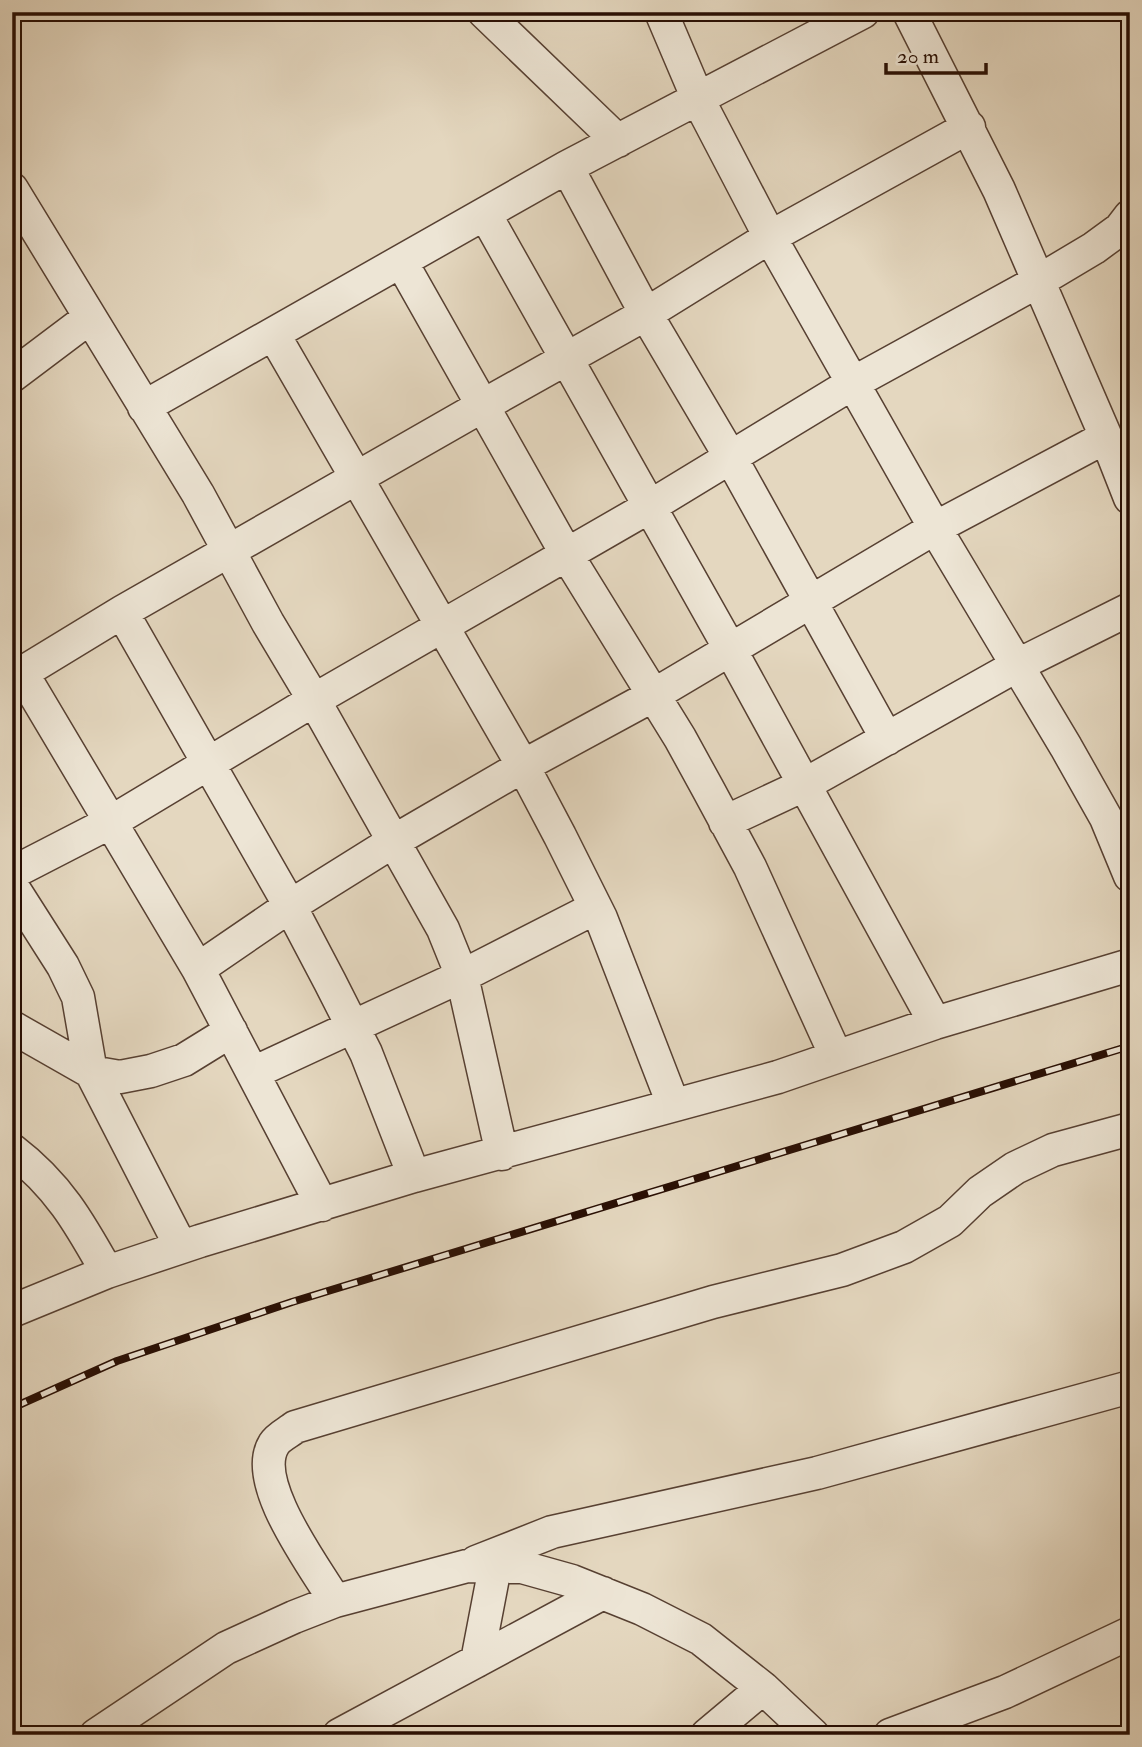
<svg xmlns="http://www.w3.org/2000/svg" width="1142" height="1747" viewBox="0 0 1142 1747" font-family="'IM FELL Double Pica',serif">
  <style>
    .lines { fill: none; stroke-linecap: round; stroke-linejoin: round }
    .minor-casing { stroke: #574032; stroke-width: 35 }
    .minor { stroke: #ede5d5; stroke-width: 32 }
    .rail-casing { stroke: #280e03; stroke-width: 8 }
    .rail { stroke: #ede5d5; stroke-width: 5; stroke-dasharray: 16; stroke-linecap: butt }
  </style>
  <rect width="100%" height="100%" fill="#e4d7bf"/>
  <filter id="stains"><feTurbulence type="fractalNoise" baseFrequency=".00286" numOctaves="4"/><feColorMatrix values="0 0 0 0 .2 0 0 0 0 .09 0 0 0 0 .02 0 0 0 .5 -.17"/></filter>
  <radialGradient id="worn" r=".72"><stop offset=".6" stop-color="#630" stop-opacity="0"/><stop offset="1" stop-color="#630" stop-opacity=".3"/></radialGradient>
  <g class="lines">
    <defs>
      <path id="minor" d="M484,12l134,129
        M661,12l37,87 72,138 165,291 131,219 40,71 24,58
        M909,12l90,178 107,247 24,61
        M567,167l79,147 85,144 156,281
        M12,189l186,305 70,129 46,77 129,229 19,47 40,178
        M485,214l245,435 205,374
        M402,263l165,292 113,183 28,51 42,78 86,189
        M274,335l249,431 37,70 41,82 72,186
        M12,376l77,-58
        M144,407l423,-240 296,-155
        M122,612l168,294 40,76 36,71 48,123
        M22,673l176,296 124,236
        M12,679l110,-67 362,-207 162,-91 124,-77 199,-110
        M725,822l79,-37 214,-120 112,-56
        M12,873l99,-51 203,-122 335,-193 204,-124 184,-101 57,-34 26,-19 10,-13
        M12,886l51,80 15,31 13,75 90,175
        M198,969l92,-63 104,-65 129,-75 129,-70 283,-168 171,-91
        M12,1027l79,45 29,5 31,-6 33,-11 47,-29
        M253,1073l209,-97 133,-68
        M12,1150c46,35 67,72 95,122
        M12,1311l95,-39 93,-31 214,-65 364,-99 157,-54 195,-58
        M476,1562l76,-30 265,-59 313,-86
        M335,1601c-20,-34 -85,-119 -61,-157 4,-7 15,-12 21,-17l418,-125 129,-32 62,-23 46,-26 30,-29 35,-24 38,-18 77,-21
        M477,1661l18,-94
        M96,1735l130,-87 68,-31 41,-16 132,-35 55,1 50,14 70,28 59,30 62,49 50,47
        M339,1735l264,-142
        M707,1735l56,-47
        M890,1735l115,-43 125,-59"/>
    </defs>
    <use href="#minor" class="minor-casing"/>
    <use href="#minor" class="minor"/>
    <defs>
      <path id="rail" d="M12,1408l105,-47 175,-59 838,-256"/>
    </defs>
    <use href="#rail" class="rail-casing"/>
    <use href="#rail" class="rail"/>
  </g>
  <rect width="1142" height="1747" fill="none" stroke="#e4d7bf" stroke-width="42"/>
  <rect x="14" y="14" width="1114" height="1719" fill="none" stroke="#280e03" stroke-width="3.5"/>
  <rect x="21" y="21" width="1100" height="1705" fill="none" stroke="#280e03" stroke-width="2"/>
  <path d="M886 63v10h100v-10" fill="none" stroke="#280e03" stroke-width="3.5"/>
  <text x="897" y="63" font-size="21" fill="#280e03" stroke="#ede5d5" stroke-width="5" paint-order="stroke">20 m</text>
  <rect width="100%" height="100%" filter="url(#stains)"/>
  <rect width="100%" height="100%" fill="url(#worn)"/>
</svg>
